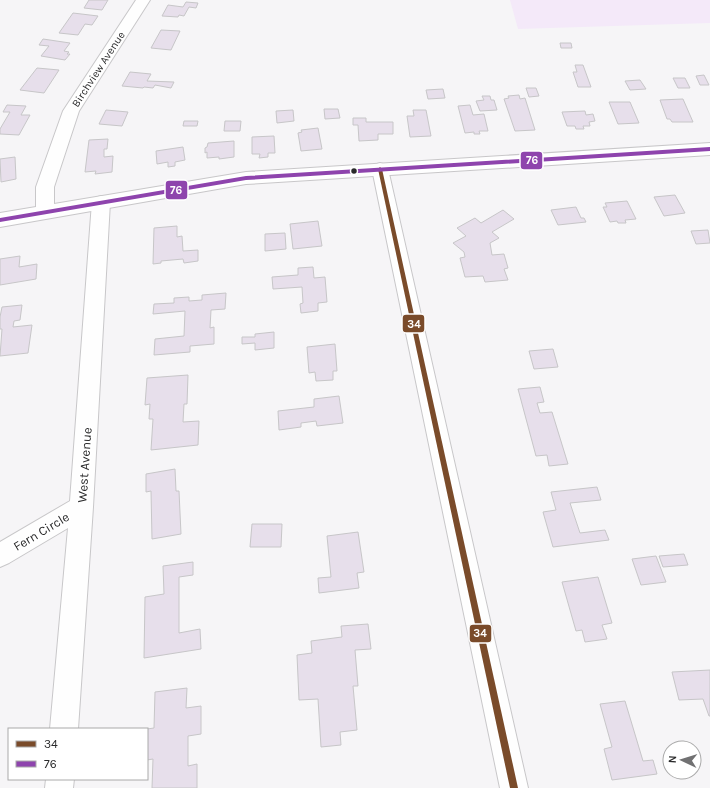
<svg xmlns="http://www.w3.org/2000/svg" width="710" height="788" viewBox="0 0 710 788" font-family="Karla,sans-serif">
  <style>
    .green { fill: #f4e9f9 }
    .building { fill: #e7dfeb; stroke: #c7c6c8 }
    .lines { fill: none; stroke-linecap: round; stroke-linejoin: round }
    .minor-casing { stroke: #c8c7c9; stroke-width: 2 }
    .tertiary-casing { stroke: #c8c7c9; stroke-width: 2 }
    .minor { fill: #fefefe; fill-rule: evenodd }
    .tertiary { fill: #fefefe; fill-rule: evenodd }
    .bus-1-casing { stroke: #fff; stroke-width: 3 }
    .bus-2-casing { stroke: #fff; stroke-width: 3 }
    .bus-1 { fill: #7a4b2a; fill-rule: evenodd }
    .bus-2 { fill: #8e44ad; fill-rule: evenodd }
    .bus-dot { fill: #2a2a2b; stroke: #fff; stroke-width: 1.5 }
    .labels { text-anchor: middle; stroke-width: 3.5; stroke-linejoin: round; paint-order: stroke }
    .far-street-label { font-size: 11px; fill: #2a2a2b; stroke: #fff }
    .street-label { font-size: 13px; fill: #2a2a2b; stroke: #fff }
    .line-badge { stroke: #fff; stroke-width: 1.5 }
    .badge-label { font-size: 11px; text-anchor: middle; font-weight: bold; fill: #fff }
  </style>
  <rect width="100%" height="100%" fill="#f6f5f7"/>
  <path class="green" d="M510,0h200v23l-192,6z"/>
  <path class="building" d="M89,0h19l-6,10 -18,-2z
    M186,2l12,1 -2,5 -7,-1 -5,9 -5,-1 -1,2 -16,-1 6,-11 15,2z
    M73,13l25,3 -6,9 -7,-1 -7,11 -19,-2z
    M161,30l19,1 -9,19 -20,-2z
    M43,39l27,4 -6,8 5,1 -2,2h3l-5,6 -24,-4 8,-10 -10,-1z
    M560,43h11l1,5h-11z
    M575,65h8l8,22h-13l-5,-15h4z
    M37,68l22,2 -15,23 -24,-3z
    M130,72l21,2 -4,7 27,1 -3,6 -16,-3 -2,3 -9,-1 -1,1 -21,-2z
    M704,75l5,10h-9l-4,-9z
    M673,78h12l5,10h-12z
    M640,80l6,9 -16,1 -5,-9z
    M526,88h10l3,8 -10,1z
    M443,89l2,9 -17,1 -2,-9z
    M519,95l1,4 5,-1 10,32 -20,1 -11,-32 5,-1 -1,-2z
    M482,96h8l1,4h3l3,10 -17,1 -4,-10 8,-1z
    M683,99l10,23h-21l-2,-3h-3l-7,-19z
    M609,102h21l9,21 -21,1z
    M7,105l19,1 -5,9h9l-11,20 -19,-1v-5l10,-17h-7z
    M470,105l3,10 11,-1 4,17h-9l1,3h-6v-2l-9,1 -7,-27z
    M324,109h14l2,9 -15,1z
    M106,110l22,2 -6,14 -23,-2z
    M293,110l1,11 -17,2 -1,-12z
    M413,110h13l5,26 -21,1 -3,-21h7z
    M585,111l1,4 7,-1 2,7 -6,1 1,4h-7l1,3h-8l-1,-3h-8l-5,-14z
    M353,118h13v4h27v12h-15v6l-19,1 -1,-16h-5z
    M184,121h14l-1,5h-14z
    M225,121h16l-1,10h-16z
    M318,128l4,21 -21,2 -3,-18 4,-1 -1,-2z
    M274,136l1,17h-7v4l-9,1 1,-4h-8v-17z
    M108,139l-1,10h-3v8l9,-1 -1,16 -17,2 1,-3 -11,1 4,-32z
    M234,141v16l-15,2v-2l-12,1v-6l-2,1v-5l2,-1 1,-4z
    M183,147l2,13 -10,2v4l-7,1v-5l-11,2 -1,-13z
    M15,157l1,22 -15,3 -1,-23z
    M675,195l10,18 -21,3 -10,-19z
    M627,201l9,18 -11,1 1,3h-8l-1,-2 -7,1 -7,-15h4l-2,-4z
    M576,207l5,11h3l2,4 -28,3 -7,-15z
    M503,210l11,9 -22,13 7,6 -9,5 2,12 12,-1 4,14 -4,1 4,11 -23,2 -2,-6 -18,1 -5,-19 5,-1 -1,-5 -11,-9 13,-7 -9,-8 18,-10 6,5z
    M318,221l4,25 -29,3 -3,-25z
    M177,226v11l5,-1 1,15 15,-1v11l-14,2 -1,-4 -22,2v2l-8,1 1,-36z
    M708,230l2,13 -14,1 -5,-13z
    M285,233l1,16 -21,2v-17z
    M20,256l-1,11 18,-3 -1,15 -36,6v-26z
    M313,267l1,11 11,-1 2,25 -9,1v8l-17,2 -1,-9 3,-1 -1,-16 -29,2 -1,-12 26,-2v-7z
    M226,293l-1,16 -14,1 -1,18 4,-1v17l-24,2v6l-36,3 1,-16 29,-3 1,-25 -32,3 1,-10 20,-1v-5l15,-1v4l13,-1v-5z
    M22,305l-2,15 -6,1 -1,6 19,-2 -4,28 -28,3 2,-27h-2v-12l2,-10z
    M274,332v16l-19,2v-7l-13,1v-7h13v-3z
    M335,344l2,27h-4v9l-17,1 -1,-9 -6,1 -2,-26z
    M553,349l5,18 -24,2 -5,-18z
    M188,375l-1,29h-3l-1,18 16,-1 -1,24 -47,5 2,-31h-4l1,-15 -5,1 2,-27z
    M540,387l4,15 -7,1 3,10 12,-1 16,52 -19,2 -2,-11 -11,1 -18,-67z
    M339,396l4,27 -26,3 -1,-5 -15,2v4l-22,3 -1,-19 36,-4v-8z
    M175,469l1,22h3l2,43 -29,5 -1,-48 -5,1v-18z
    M597,487l4,13 -31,3 10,30 25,-3 4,10 -56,7 -10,-35 13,-2 -5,-18z
    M252,524h30l-1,23h-31z
    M358,532l6,40 -7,1 2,15 -40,5 -1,-15 13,-1 -4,-41z
    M684,554l4,11 -25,2 -4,-11z
    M656,556l10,26 -25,3 -9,-26z
    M193,562v13l-14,2v56l21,-4 1,20 -57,9 1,-61 19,-3 -1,-28z
    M598,577l14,46 -10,2 5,14 -22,3 -3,-12 -6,1 -14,-49z
    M368,624l3,25 -16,1 3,36h-5l4,44 -17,2 1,13 -20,2 -3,-48 -19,1 -2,-45 15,-2 -1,-12 31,-4 -1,-11z
    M710,670v46h-1l-6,-17 -24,1 -7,-28z
    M187,688l-1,20 15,-2v28l-13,2v30l9,-2v24h-45l1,-29 -6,1v-31l7,-1 1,-36z
    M625,701l18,60 10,-1 4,14 -45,6 -8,-31 8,-2 -12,-43z"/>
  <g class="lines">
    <defs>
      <path id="minor" d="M136,0h14l-71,111 -25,76v25l-3,4 -6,2 -6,-2 -3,-4v-25l27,-76z
        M380,163l6,2 2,4 140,619h-28l-128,-619 2,-4z
        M101,196l6,2 3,4 -17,305 -15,222h-28l18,-201 -59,35 -9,4v-25l70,-41 22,-299 3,-4z
        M46,779h28l-1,9h-28z"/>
      <path id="tertiary" d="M710,143v12l-464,29 -246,43v-14l246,-41z"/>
    </defs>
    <use href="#minor" class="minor-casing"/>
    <use href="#tertiary" class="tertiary-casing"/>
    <use href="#minor" class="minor"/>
    <use href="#tertiary" class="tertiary"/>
    <defs>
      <path id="bus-1" d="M380,167l2,2 136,619h-8l-132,-619z"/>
      <path id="bus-2" d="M710,147v4l-464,29 -246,42v-4l246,-42z"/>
    </defs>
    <use href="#bus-1" class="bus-1-casing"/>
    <use href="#bus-2" class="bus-2-casing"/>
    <use href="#bus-1" class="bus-1"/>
    <use href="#bus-2" class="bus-2"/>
  </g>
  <circle class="bus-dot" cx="354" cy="171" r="3.5"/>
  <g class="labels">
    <g class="far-street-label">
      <text transform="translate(98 69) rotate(-57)" y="4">Birchview Avenue</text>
    </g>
    <g class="street-label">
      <text transform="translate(84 465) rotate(-86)" y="5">West Avenue</text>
      <text transform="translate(41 531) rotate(-31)" y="5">Fern Circle</text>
    </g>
  </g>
  <g class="line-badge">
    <rect x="520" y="151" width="23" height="19" rx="4" fill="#8e44ad"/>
    <rect x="165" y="180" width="23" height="20" rx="4" fill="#8e44ad"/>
    <rect x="402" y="314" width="23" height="19" rx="4" fill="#7a4b2a"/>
    <rect x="469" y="624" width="23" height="19" rx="4" fill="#7a4b2a"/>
  </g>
  <g class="badge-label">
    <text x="532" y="164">76</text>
    <text x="176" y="194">76</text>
    <text x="414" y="328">34</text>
    <text x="480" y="637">34</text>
  </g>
  <rect x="8" y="728" width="140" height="52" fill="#ffffff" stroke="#aaaaaa"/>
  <rect x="16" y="741" width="20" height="6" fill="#7a4b2a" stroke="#aaaaaa"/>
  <text x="44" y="748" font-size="12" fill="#2a2a2b">34</text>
  <rect x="16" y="761" width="20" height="6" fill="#8e44ad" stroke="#aaaaaa"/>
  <text x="44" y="768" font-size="12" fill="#2a2a2b">76</text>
  <g transform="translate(682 760) rotate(274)"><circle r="19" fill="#ffffff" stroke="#aaaaaa"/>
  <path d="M0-3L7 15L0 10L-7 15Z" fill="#717172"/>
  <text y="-6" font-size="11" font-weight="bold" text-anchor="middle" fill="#2a2a2b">N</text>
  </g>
</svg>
